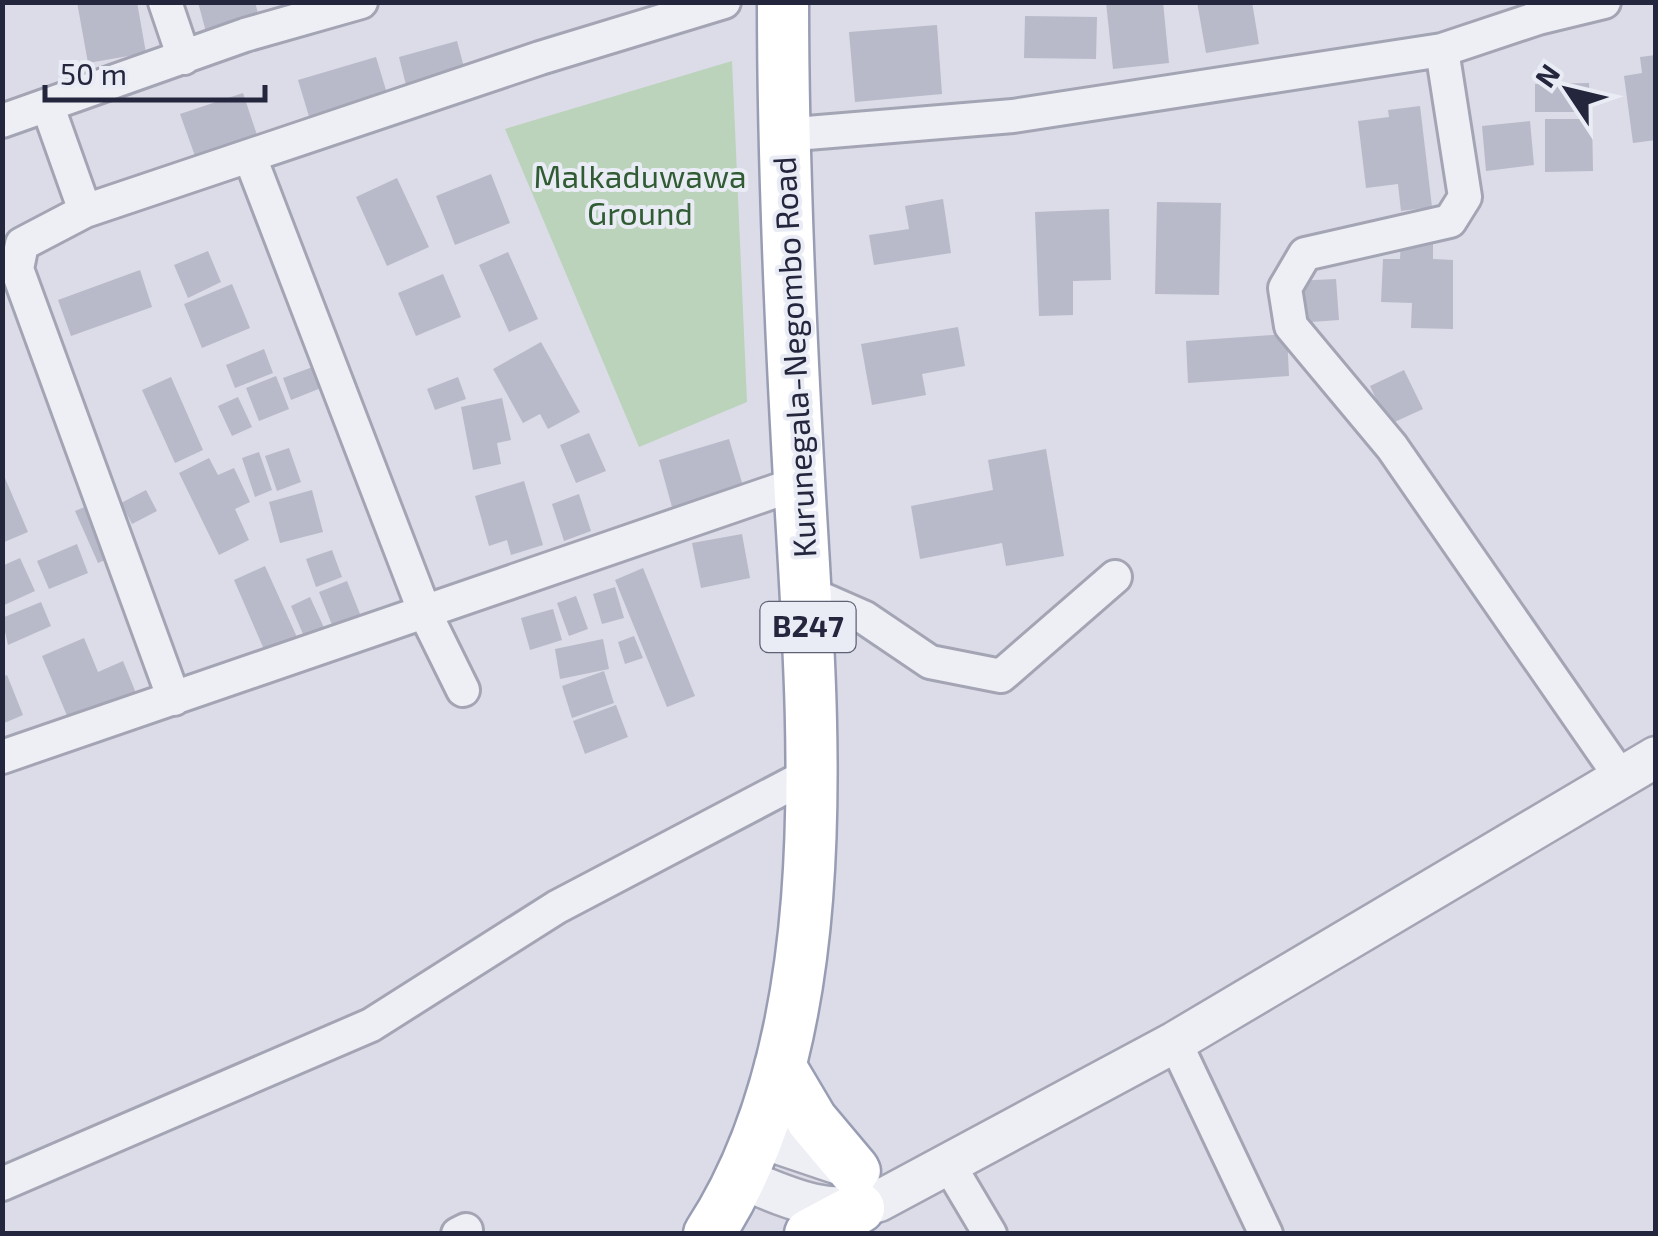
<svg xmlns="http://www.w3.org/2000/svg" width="1658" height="1236" viewBox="0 0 1658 1236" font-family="'Exo 2',sans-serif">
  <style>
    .green { fill: #bbd2bb }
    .building { fill: #b8baca }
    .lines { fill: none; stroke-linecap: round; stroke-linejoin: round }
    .minor-casing { stroke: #a4a5b4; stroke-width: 38 }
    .tertiary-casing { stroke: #a4a5b4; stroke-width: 45 }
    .primary-casing { stroke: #999db4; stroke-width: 55 }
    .minor { stroke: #eeeef5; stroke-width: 32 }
    .tertiary { stroke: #eeeef5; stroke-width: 40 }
    .primary { stroke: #fff; stroke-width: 50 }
    .labels { text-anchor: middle; stroke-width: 8; stroke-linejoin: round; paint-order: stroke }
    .shield { fill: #eaecf5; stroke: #5f6175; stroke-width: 2.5 }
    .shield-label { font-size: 30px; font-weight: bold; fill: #24263e }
    .park-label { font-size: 32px; fill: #305b33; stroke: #eaecf5 }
    .street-label { font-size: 32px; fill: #24263e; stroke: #eaecf5 }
  </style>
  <rect width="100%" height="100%" fill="#dbdce7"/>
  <path class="green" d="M732,61l15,341 -108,45 -134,-318z"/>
  <path class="building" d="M77,2h60l9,51 -58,10z
    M198,2h57l4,15 -53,15z
    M1106,2h57l6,61 -56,6z
    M1197,2h55l7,42 -53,9z
    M1025,16l72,1 -1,42 -72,-1z
    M937,25l5,69 -87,8 -6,-70z
    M457,41l12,45 -59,15 -11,-44z
    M1656,55v85l-23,3 -9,-67 18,-3 -2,-16z
    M376,57l16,53 -78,23 -16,-53z
    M1589,83l1,29h-55v-28z
    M243,93l14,42 -62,21 -15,-42z
    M1420,106l12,101 -31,4 -3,-27 -32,4 -8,-67 31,-4 -1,-7z
    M1545,119h47l1,52 -48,1z
    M1530,121l4,44 -48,6 -4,-45z
    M491,174l19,49 -55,22 -19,-49z
    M397,178l32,69 -42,19 -31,-69z
    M943,199l8,54 -77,12 -5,-30 40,-6 -4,-23z
    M1157,202l64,1 -2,92 -64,-1z
    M1109,209l2,71 -38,1v34l-34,1 -4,-104z
    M1401,238l32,1v20l20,1v69l-42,-1 1,-25 -31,-1 2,-43h17z
    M208,251l13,31 -33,16 -14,-33z
    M508,252l30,67 -29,13 -30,-67z
    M140,270l12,37 -81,29 -13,-36z
    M443,274l18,43 -45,19 -18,-43z
    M1336,279l3,41 -42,3 -3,-42z
    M232,284l18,44 -48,20 -18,-44z
    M958,327l7,39 -43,8 4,21 -54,10 -11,-61z
    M1287,334l2,42 -101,7 -2,-42z
    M541,342l39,70 -32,17 -8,-15 -17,9 -30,-54z
    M264,349l9,24 -38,15 -9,-23z
    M318,365l8,21 -35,14 -8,-22z
    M1404,370l19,39 -35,16 -18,-39z
    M276,376l13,33 -30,12 -13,-33z
    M171,377l32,73 -28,13 -33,-73z
    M458,377l8,22 -31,11 -8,-21z
    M238,397l14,30 -20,9 -14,-30z
    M502,398l9,42 -14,3 4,21 -28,6 -12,-63z
    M589,433l17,38 -30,12 -16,-38z
    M729,439l14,47 -71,21 -13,-47z
    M289,448l12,34 -24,9 -12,-35z
    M1046,449l18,107 -58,10 -4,-23 -82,16 -9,-53 82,-16 -5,-30z
    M259,452l13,38 -17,7 -13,-39z
    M209,458l9,17 16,-7 16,34 -15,7 14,31 -30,15 -40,-82z
    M2,471l26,61 -26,11z
    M524,481l19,64 -32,10 -4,-15 -18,6 -14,-50z
    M146,490l11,21 -25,13 -11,-21z
    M312,490l11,42 -43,11 -11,-41z
    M579,494l12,37 -27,10 -12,-37z
    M106,498l22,52 -30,13 -23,-52z
    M742,534l8,44 -49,10 -9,-45z
    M77,544l11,29 -39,16 -12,-28z
    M332,550l10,27 -26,10 -10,-28z
    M20,558l15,33 -33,15v-40z
    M265,566l36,80 -32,15 -35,-81z
    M643,568l52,128 -28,11 -52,-127z
    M347,581l17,43 -28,11 -17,-43z
    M615,587l9,31 -22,6 -9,-30z
    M576,596l12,33 -19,7 -12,-33z
    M310,597l16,35 -20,9 -15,-35z
    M41,602l10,24 -43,19 -6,-27z
    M553,609l9,31 -32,10 -9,-32z
    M634,636l9,22 -18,6 -7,-22z
    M84,638l14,34 25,-11 17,42 -67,27 -31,-74z
    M603,639l6,30 -49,10 -5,-30z
    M604,671l10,32 -42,15 -10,-32z
    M7,675l16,40 -21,9v-47z
    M616,705l12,32 -43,17 -12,-33z"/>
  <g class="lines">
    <defs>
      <path id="minor" d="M165,2l19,56
        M1442,50l23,147 -15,24 -145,33 -20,34 6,38 101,121 228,329
        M48,107l37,104
        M2,121l243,-86 116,-33
        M783,135l230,-19 429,-66 96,-32 66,-16
        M250,157l175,456 38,77
        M808,593l57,25 65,44 71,14 114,-99
        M174,699l-157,-430 5,-25 63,-33 455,-153 184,-56
        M2,757l797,-274
        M1175,1042l91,192
        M949,1165l41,69
        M2,1184l369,-159 186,-118 253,-133
        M458,1234l8,-4"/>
      <path id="tertiary" d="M761,1131l16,12 83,28
        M741,1178c45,19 90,41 138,23l296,-159 481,-285"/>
      <path id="primary" d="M780,1066l32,54 42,50
        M709,1234c134,-206 103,-520 90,-755 -9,-159 -16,-317 -16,-477
        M810,1234l49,-26"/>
    </defs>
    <use href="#minor" class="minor-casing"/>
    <use href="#tertiary" class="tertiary-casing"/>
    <use href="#primary" class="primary-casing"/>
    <use href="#minor" class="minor"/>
    <use href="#tertiary" class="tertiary"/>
    <use href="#primary" class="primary"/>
  </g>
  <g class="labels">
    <rect class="shield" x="760.5" y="602" width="95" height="50" rx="8"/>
    <g class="shield-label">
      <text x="808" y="637">B247</text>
    </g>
    <g class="park-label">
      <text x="640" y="188">Malkaduwawa<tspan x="640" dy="37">Ground</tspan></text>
    </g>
    <g class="street-label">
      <text transform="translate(795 357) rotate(-93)" y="11">Kurunegala-Negombo Road</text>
    </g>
  </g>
  <rect width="1658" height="1236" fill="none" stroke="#24263e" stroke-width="10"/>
  <g transform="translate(1568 90) rotate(305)" stroke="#eaecf5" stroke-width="8" paint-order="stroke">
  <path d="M0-8L18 38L0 25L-18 38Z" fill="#24263e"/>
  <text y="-15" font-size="28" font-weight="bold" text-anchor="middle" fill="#24263e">N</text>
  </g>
  <path d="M45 85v15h220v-15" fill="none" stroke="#24263e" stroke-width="5"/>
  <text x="60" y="85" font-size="30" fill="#24263e" stroke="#eaecf5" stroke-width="8" paint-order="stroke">50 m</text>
</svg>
